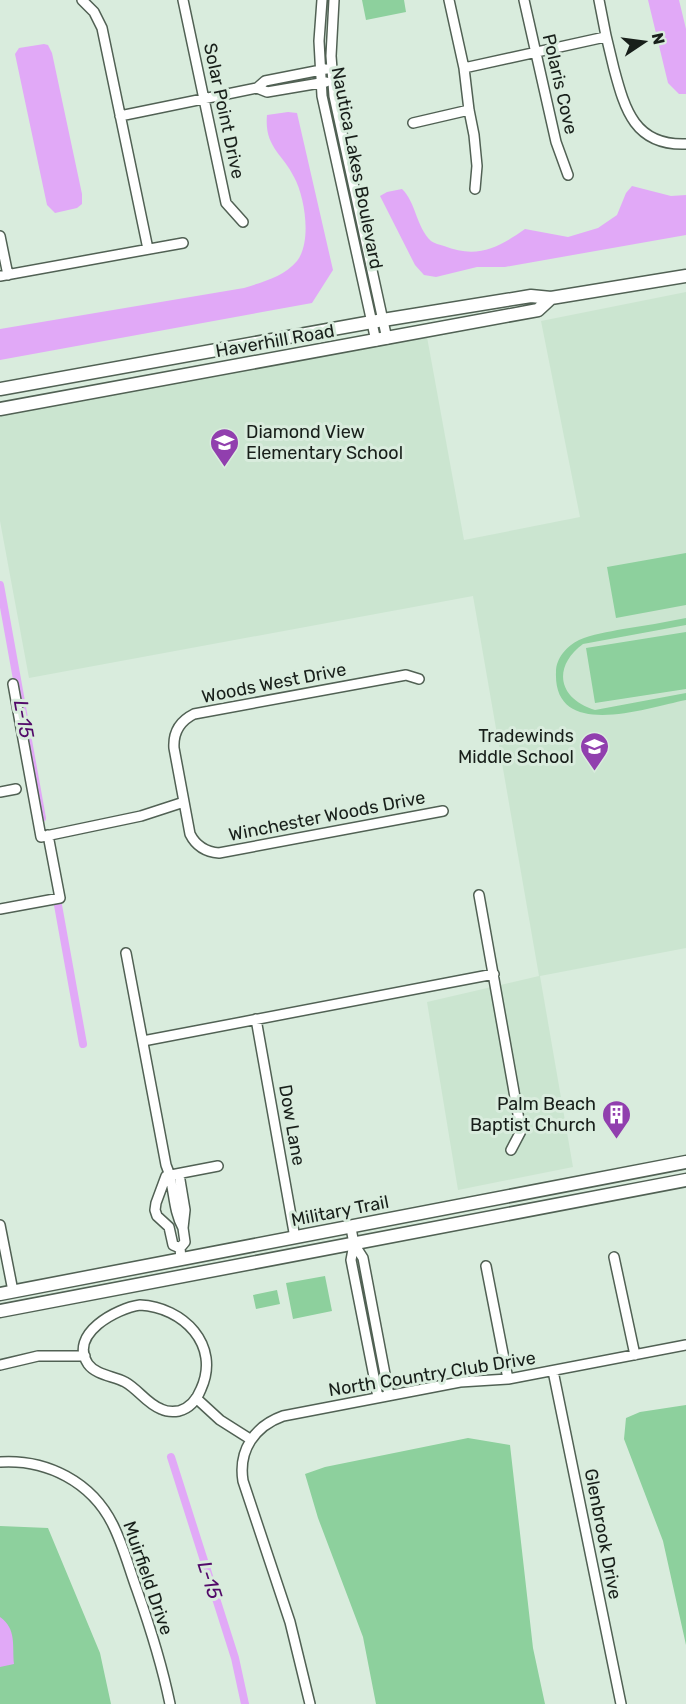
<svg xmlns="http://www.w3.org/2000/svg" width="686" height="1704" viewBox="0 0 686 1704" font-family="Rubik,sans-serif">
  <style>
    .built { fill: #cbe5d0 }
    .green { fill: #8dd09d }
    .water { fill: #e1a9f7 }
    .lines { fill: none; stroke-linecap: round; stroke-linejoin: round }
    .canal { stroke: #e1a9f7; stroke-width: 8 }
    .street-casing { stroke: #516154; stroke-width: 12 }
    .secondary-casing { stroke: #516154; stroke-width: 15 }
    .street { stroke: #fff; stroke-width: 9 }
    .secondary { stroke: #fff; stroke-width: 12 }
    .labels { text-anchor: middle; stroke-width: 6; stroke-linejoin: round; paint-order: stroke }
    .street-label { font-size: 18px; fill: #181f1a; stroke: #d9ecdd }
    .poi-label { font-size: 18px; fill: #181f1a; stroke: #d9ecdd; text-anchor: end }
    .water-label { font-size: 20px; font-style: italic; fill: #520a69; stroke: #d9ecdd }
  </style>
  <rect width="100%" height="100%" fill="#d9ecdd"/>
  <path class="built" d="M686,292v656l-146,28 33,191 -115,23 -31,-188 112,-26 -66,-380 -444,82 -29,-157v-106l427,-78 37,203 116,-23 -39,-196z"/>
  <path class="green" d="M362,0h42l2,12 -40,8z
    M686,553v52l-70,13 -9,-51z
    M686,618v7l-103,19c-31,23 -25,55 12,66l91,-17v7c-40,8 -133,41 -130,-28 0,-14 11,-26 23,-32 13,-6 29,-8 44,-11 21,-3 42,-7 63,-11z
    M686,632v57l-91,14 -9,-55z
    M325,1276l7,35 -39,8 -7,-36z
    M277,1290l3,14 -24,5 -3,-14z
    M686,1405v240l-23,-104 -39,-102 2,-21 14,-6z
    M468,1438l42,7 23,203 12,56h-169l-13,-67 -45,-119 -13,-44 20,-7z
    M0,1526l48,2 52,125 11,51h-111z"/>
  <path class="water" d="M648,0h31l7,29v65h-7l-11,-11z
    M44,44l4,1 4,8 30,141v10l-5,4 -22,5 -8,-8 -32,-151 4,-6z
    M288,112l9,1 36,157 -21,33 -312,57v-31l244,-41c18,-6 40,-11 53,-27 15,-19 8,-64 -3,-84 -11,-23 -30,-30 -27,-62z
    M632,186l39,10 15,-1v40l-181,32h-28l-41,10 -12,-2 -9,-10 -35,-69 7,-4 15,-3c14,13 14,38 29,52 3,2 9,4 13,5 33,13 54,2 81,-17l43,8 30,-9 19,-13 9,-22z
    M0,1617c17,12 12,29 14,47l-14,3z"/>
  <g class="lines">
    <path class="canal" d="M0,585l42,233
      M58,905l25,139
      M171,1457l64,201 10,46"/>
    <defs>
      <path id="street" d="M82,0l12,12 8,16 46,221
        M183,0l43,203 17,19
        M322,0l-3,41 3,55 54,245
        M334,0l-3,56 3,40 53,243
        M449,0l15,68 5,42 5,25 3,31 -2,23
        M524,0l32,142 12,33
        M599,0c4,23 9,46 15,69 11,41 21,77 72,75
        M464,68l141,-31
        M257,88l8,-7 61,-12
        M120,116l137,-28 10,4 59,-10
        M413,123l56,-13
        M0,236l8,39
        M0,276l183,-33
        M419,679l-13,-4 -212,39c-14,7 -21,18 -20,34l16,86c6,12 16,18 29,19l224,-42
        M13,684l28,153 100,-21 43,-14
        M0,792l16,-3
        M479,895l42,236 -10,19
        M0,909l60,-11 -12,-63
        M126,953l40,212c9,20 6,44 17,63
        M256,1019l39,219
        M143,1041l351,-67
        M179,1174l6,36 -2,18 2,14 -5,6
        M0,1225l13,66
        M351,1228l3,16 9,14 26,137
        M354,1244l-3,16 27,137
        M614,1257l21,98
        M181,1259l-1,-11 -7,-3 -4,-18 -12,-11 -2,-6 1,-7 10,-27 52,-10
        M486,1266l22,113
        M140,1305c43,2 81,40 61,84 -4,10 -11,19 -22,22 -6,1 -12,1 -18,-2 -14,-5 -23,-20 -36,-27 -12,-6 -29,-7 -37,-18 -20,-30 29,-56 52,-59z
        M0,1365l38,-9h47
        M553,1371l68,333
        M196,1398l24,22 30,19
        M0,1462c47,-3 92,20 113,63 10,20 16,43 24,65 13,37 25,75 33,114
        M310,1704l-20,-82 -47,-141c-5,-31 12,-55 40,-65l177,-34 48,-3 178,-34"/>
      <path id="secondary" d="M0,389l383,-69 148,-24 20,2 135,-22
        M0,409l538,-99 13,-12
        M0,1294l686,-132
        M0,1311l686,-131"/>
    </defs>
    <use href="#street" class="street-casing"/>
    <use href="#secondary" class="secondary-casing"/>
    <use href="#street" class="street"/>
    <use href="#secondary" class="secondary"/>
  </g>
  <defs>
    <symbol id="school-pin" viewBox="-11 -11 22 30"><path d="M0 17L-7.5 6A9.5 9.5 0 1 1 7.5 6Z" fill="#913fae" stroke="#d9ecdd"/><path d="M0-5L7-2L0 1L-7-2ZM-4 1L0 2.5L4 1V4Q0 6-4 4Z" fill="#fff"/></symbol>
    <symbol id="building-pin" viewBox="-11 -11 22 30"><path d="M0 17L-7.5 6A9.5 9.5 0 1 1 7.5 6Z" fill="#913fae" stroke="#d9ecdd"/><path d="M-4-6H4V6H1V3H-1V6H-4ZM-2.5-4.3h1.7v1.8h-1.7ZM.8-4.3h1.7v1.8H.8ZM-2.5-1h1.7V.8h-1.7ZM.8-1h1.7V.8H.8Z" fill="#fff"/></symbol>
  </defs>
  <g fill-rule="evenodd">
    <use href="#school-pin" x="208" y="426" width="33" height="45"/>
    <use href="#school-pin" x="578" y="730" width="33" height="45"/>
    <use href="#building-pin" x="600" y="1098" width="33" height="45"/>
  </g>
  <g class="labels">
    <g class="street-label">
      <text transform="translate(560 84) rotate(77)" y="6">Polaris Cove</text>
      <text transform="translate(224 111) rotate(78)" y="6">Solar Point Drive</text>
      <text transform="translate(357 168) rotate(79)" y="6">Nautica Lakes Boulevard</text>
      <text transform="translate(275 341) rotate(-10)" y="6">Haverhill Road</text>
      <text transform="translate(274 683) rotate(-11)" y="6">Woods West Drive</text>
      <text transform="translate(327 816) rotate(-11)" y="6">Winchester Woods Drive</text>
      <text transform="translate(292 1125) rotate(80)" y="6">Dow Lane</text>
      <text transform="translate(340 1211) rotate(-11)" y="6">Military Trail</text>
      <text transform="translate(432 1374) rotate(-9)" y="6">North Country Club Drive</text>
      <text transform="translate(603 1534) rotate(79)" y="6">Glenbrook Drive</text>
      <text transform="translate(148 1578) rotate(71)" y="6">Muirfield Drive</text>
    </g>
    <g class="poi-label">
      <text x="246" y="438" text-anchor="start">Diamond View<tspan x="246" dy="21">Elementary School</tspan></text>
      <text x="574" y="742">Tradewinds<tspan x="574" dy="21">Middle School</tspan></text>
      <text x="596" y="1110">Palm Beach<tspan x="596" dy="21">Baptist Church</tspan></text>
    </g>
    <g class="water-label">
      <text transform="translate(24 719) rotate(80)" y="7">L-15</text>
      <text transform="translate(210 1580) rotate(72)" y="7">L-15</text>
    </g>
  </g>
  <g transform="translate(644 42) rotate(77)" stroke="#d9ecdd" stroke-width="4.5" paint-order="stroke">
  <path d="M0-4.5L10 22L0 15L-10 22Z" fill="#181f1a"/>
  <text y="-9" font-size="16" font-weight="bold" text-anchor="middle" fill="#181f1a">N</text>
  </g>
</svg>
